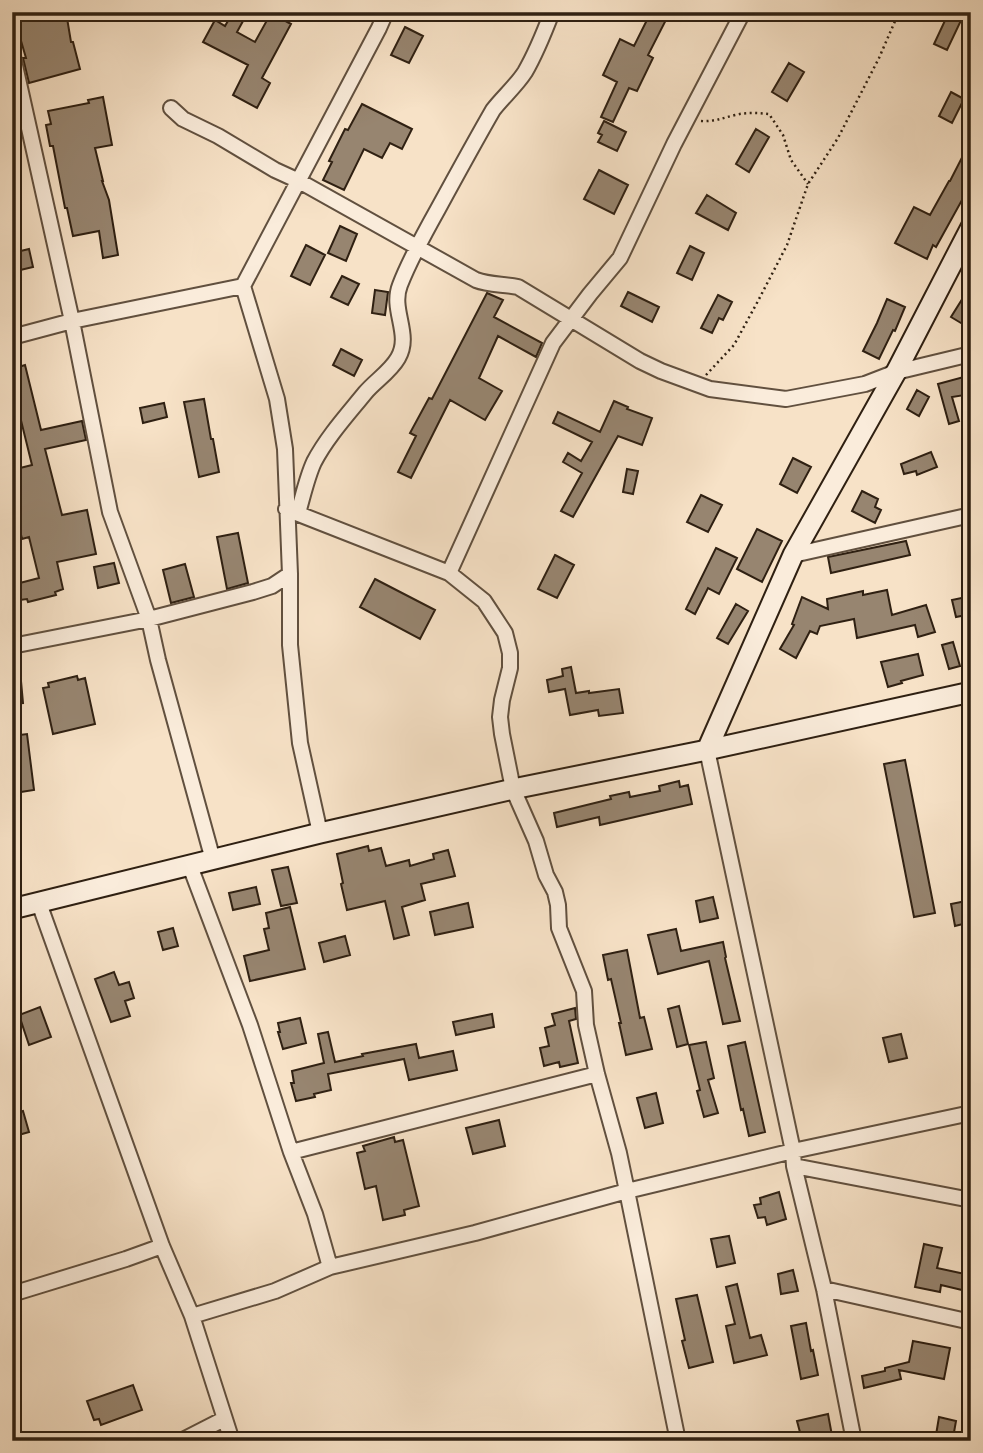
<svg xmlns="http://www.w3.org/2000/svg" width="983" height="1453" viewBox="0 0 983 1453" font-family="'IM FELL French Canon',serif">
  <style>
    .building { fill: #978570; stroke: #2f2012; stroke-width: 2 }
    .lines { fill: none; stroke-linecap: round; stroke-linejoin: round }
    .street-casing { stroke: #61503f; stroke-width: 18 }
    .secondary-casing { stroke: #2f2012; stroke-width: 23 }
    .path { stroke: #2f2012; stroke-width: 2.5; stroke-dasharray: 2 3.5; stroke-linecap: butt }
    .street { stroke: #faecdb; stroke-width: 14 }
    .secondary { stroke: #faecdb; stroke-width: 19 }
  </style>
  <rect width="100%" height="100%" fill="#f7e2c7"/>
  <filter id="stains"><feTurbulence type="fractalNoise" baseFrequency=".00286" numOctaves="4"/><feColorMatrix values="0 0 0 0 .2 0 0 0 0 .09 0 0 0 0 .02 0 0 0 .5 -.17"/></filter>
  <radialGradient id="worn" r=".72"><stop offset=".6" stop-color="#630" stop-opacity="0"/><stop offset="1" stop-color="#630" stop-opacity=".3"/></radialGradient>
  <path class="building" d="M15,12h51l5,30h2l7,27 -51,14 -6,-25h3l-9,-31z
    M651,12h19l-22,43 5,3 -16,33 -8,-3 -16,34 -12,-5 16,-35 -14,-7 17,-36 14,7z
    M949,12h16l-18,38 -13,-6z
    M271,13l20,11 -29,54 8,5 -13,25 -24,-13 15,-30 -45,-23 12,-22 10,6 7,-12 11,7 -6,11 18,10z
    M405,27l18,9 -14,27 -18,-8z
    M789,63l15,9 -17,29 -15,-9z
    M951,92l13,7 -12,24 -13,-7z
    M103,97l9,48 -17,3 8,33h-1l7,19 9,55 -15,3 -4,-27 -26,5 -6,-28h-2l-12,-62h-3l-4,-21 5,-1 -3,-13 41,-8 -1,-3z
    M362,104l50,25 -10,20 -12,-6 -8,15 -18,-9 -20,41 -21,-10 9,-18 -3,-1 16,-32 3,1z
    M604,121l22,11 -9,19 -19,-9 4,-7 -4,-2z
    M756,129l13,8 -20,35 -13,-8z
    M971,140v38l-6,12 2,1 -31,56 -3,-2 -6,14 -32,-16 19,-36 16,8 19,-34h1z
    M599,170l29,15 -14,29 -30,-15z
    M707,195l29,18 -8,17 -32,-17z
    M340,226l17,8 -11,27 -18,-8z
    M306,245l19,10 -15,30 -19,-9z
    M690,246l14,7 -12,27 -15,-7z
    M29,249l4,18 -21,5v-19z
    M342,276l17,8 -11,21 -17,-8z
    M971,285v33l-5,8 -15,-9z
    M375,290l13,2 -3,23 -13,-2z
    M628,292l31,15 -7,15 -31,-16z
    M487,293l16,7 -9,17 48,26 -6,14 -38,-21 -19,42 23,13 -17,29 -35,-20 -39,78 -13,-6 18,-36 -6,-3 19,-35 3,1z
    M718,295l14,7 -9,18 -4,-2 -7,15 -11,-5z
    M887,299l18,8 -10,24 -2,-1 -14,29 -16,-8 14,-28z
    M341,349l21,11 -8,16 -21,-11z
    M25,365l16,65 41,-9 4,19 -41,9 17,66 25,-5 9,44 -39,8 6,27 -8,3 1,3 -28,7 -1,-3 -7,1 -4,-16 23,-6 -10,-41 -7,2 -7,-31h-3v-38l20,-5 -20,-81v-15z
    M971,375v19l-19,3 7,24 -10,3 -11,-40z
    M917,390l12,7 -10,19 -12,-7z
    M204,399l7,40h2l6,33 -20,5 -15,-75z
    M614,401l14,6 -1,2 25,9 -10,27 -24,-9 -45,81 -12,-6 21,-38 -19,-11 5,-9 13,8 11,-19 -39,-19 5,-11 42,20z
    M164,403l3,14 -24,6 -3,-15z
    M931,452l6,15 -20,8 -1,-4 -12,3 -3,-10z
    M793,458l18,9 -14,26 -17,-9z
    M627,469l11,2 -5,23 -10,-2z
    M862,491l16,8 -3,8 6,3 -6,13 -23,-12z
    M701,495l21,10 -14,27 -21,-10z
    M757,529l25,12 -20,41 -25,-13z
    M238,533l10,50 -21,6 -10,-52z
    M906,541l4,14 -79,18 -3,-16z
    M716,548l21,10 -18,36 -11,-6 -13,26 -9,-5z
    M555,555l19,10 -17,33 -19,-9z
    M114,563l5,20 -21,5 -4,-21z
    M185,564l9,33 -23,6 -8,-33z
    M375,579l60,31 -15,29 -60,-32z
    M887,590l5,25 34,-10 9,27 -17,5 -3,-12 -58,13 -3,-19 -34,7 -3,8 -7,-3 -14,27 -16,-9 14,-24 -2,-1 10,-27 26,12 -1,-10 36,-8v4z
    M971,596v18l-15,3 -4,-17z
    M736,604l12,7 -20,33 -11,-6z
    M953,642l7,24 -11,3 -7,-24z
    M918,654l5,21 -22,6 1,2 -14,4 -7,-25z
    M571,667l5,26 13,-2v2l30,-4 4,24 -24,3 -1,-6 -28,5 -5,-26 -16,3 -2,-12 16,-4 -1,-7z
    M20,670l3,33 -11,1v-33z
    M77,676l1,4 7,-2 10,46 -42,10 -10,-46 6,-1 -1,-4z
    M27,734l7,56 -20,3 -2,-13v-44z
    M905,760l30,153 -21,4 -30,-153z
    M679,781l1,6 8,-2 4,19 -92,21 -1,-8 -42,10 -3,-14 57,-14 -1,-3 19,-4 1,5 30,-6 -1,-5z
    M368,846l1,5 12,-3 5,18 23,-6 1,6 24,-7 -1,-5 15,-4 7,26 -34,8 4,16 -23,7 7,28 -15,4 -9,-38 -38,9 -6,-26 2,-1 -6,-29z
    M288,867l9,36 -16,3 -9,-36z
    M256,887l4,17 -27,6 -4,-17z
    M713,897l5,21 -18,4 -4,-21z
    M971,900v22l-16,4 -4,-22z
    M468,903l5,24 -38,8 -5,-23z
    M290,907l15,62 -55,12 -6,-25 25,-6 -5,-21 5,-1 -3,-15z
    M173,928l5,18 -15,4 -5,-18z
    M676,929l5,22 42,-9 3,15 -1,1 15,63 -17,3 -14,-63 -51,13 -10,-39z
    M345,936l5,19 -26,7 -5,-19z
    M627,950l13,68 4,-1 8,32 -26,6 -7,-32h2l-10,-44 -3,1 -5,-25z
    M114,972l5,13 10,-3 5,16 -9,3 5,15 -19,6 -16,-43z
    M679,1006l9,38 -11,3 -9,-38z
    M40,1007l11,30 -22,8 -10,-30z
    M575,1008l1,11 -7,2 9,42 -18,4 -1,-5 -15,4 -4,-18 9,-2 -4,-18 10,-3 -3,-11z
    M492,1014l2,13 -38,8 -3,-13z
    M300,1018l6,25 -23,6 -5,-17h2l-2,-9z
    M328,1032l7,30 28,-6 -1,-2 54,-10 3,14 34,-7 4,19 -48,10 -5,-21 -76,15 3,16 -17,4 1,3 -19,4 -5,-18h3l-2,-12 32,-8 -6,-29z
    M901,1034l6,24 -18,4 -6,-24z
    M706,1042l8,36 -6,2 10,33 -14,4 -7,-26 3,-1 -11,-45z
    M745,1042l20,90 -16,4 -6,-27 -2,1 -13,-64z
    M656,1093l7,30 -18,5 -8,-30z
    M23,1111l6,21 -17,5v-23z
    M499,1120l6,26 -32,8 -7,-26z
    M394,1137l1,5 8,-2 16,66 -15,4 1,5 -22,5 -7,-34 -11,3 -8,-36 8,-2 -2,-5z
    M779,1192l7,27 -19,6 -2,-8 -7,1 -4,-13 7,-1 -1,-6z
    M729,1236l6,27 -18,4 -6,-28z
    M924,1244l18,4 -5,20 28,6 -3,16 -21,-5 -1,7 -25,-5z
    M793,1270l5,21 -17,3 -3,-20z
    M737,1284l13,54 11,-3 6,20 -33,8 -8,-37 9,-2 -9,-37z
    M697,1295l16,67 -24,6 -7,-27 3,-1 -9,-41z
    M806,1323l5,28 2,-1 5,25 -17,4 -10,-53z
    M913,1341l37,7 -6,31 -45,-9 2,9 -37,9 -2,-12 23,-5v-3l24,-6z
    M133,1385l9,25 -41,15 -2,-6 -5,1 -7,-19z
    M828,1414l5,27h-18l-1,-8 -13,3 -4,-15z
    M939,1417l17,4 -3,17 -17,-3z"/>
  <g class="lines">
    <defs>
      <path id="street" d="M12,52l60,269 -60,16
        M171,108l12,11 35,17 57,34 24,11 177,99c13,5 27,4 42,7l122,74 21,10 49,18 76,10 79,-15 31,-12 75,-18
        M243,286l136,-258 7,-16
        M286,509l163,64 35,28 21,32 5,20v15l-8,32 -2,17 2,17 11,55 23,52 10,34 9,17 3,13 1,23 25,63 2,34 11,49 22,79 8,38 166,-40 178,-38
        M298,513c5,-17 9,-36 16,-51 13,-25 34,-48 51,-69 10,-12 25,-21 33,-35 14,-24 -8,-48 2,-73 10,-26 24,-51 38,-76 18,-33 36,-66 55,-99 10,-13 23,-24 32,-38 11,-19 19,-39 27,-60
        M793,555l178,-40
        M449,573l104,-230 37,-49 30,-36 54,-114 69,-132
        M12,646l137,-27 104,-27 19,-6 18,-12
        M707,750l86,401 1,15 30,123 30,152
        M213,860l-55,-200 -9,-41 -39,-107 -38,-191 171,-35 34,113 8,50 5,125v71l10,98 20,90
        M190,866l60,159 41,127 24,62 15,53
        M39,903l123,343 30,70 40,125
        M291,1152l306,-78
        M794,1166l177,34
        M824,1289l147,33
        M12,1294l114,-35 36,-13
        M192,1316l83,-25 55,-24 145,-34 152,-42 51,250
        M181,1441l43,-22"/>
      <path id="secondary" d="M707,750l264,-58
        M12,909l308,-76 193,-44 194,-39 86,-195 103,-183 75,-145"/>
    </defs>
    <use href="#street" class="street-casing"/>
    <use href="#secondary" class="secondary-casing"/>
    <path class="path" d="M701,121c12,1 22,-3 34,-6 12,-3 23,-2 34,-1l14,21 8,25 17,24
      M706,375l28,-30 24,-44 29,-56 21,-61 30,-46 41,-80 20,-46"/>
    <use href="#street" class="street"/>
    <use href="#secondary" class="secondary"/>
  </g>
  <rect width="983" height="1453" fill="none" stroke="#f7e2c7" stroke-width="42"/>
  <rect x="14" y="14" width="955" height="1425" fill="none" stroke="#2f2012" stroke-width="3.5"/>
  <rect x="21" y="21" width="941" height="1411" fill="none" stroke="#2f2012" stroke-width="2"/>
  <rect width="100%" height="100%" filter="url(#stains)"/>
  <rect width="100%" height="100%" fill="url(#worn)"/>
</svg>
